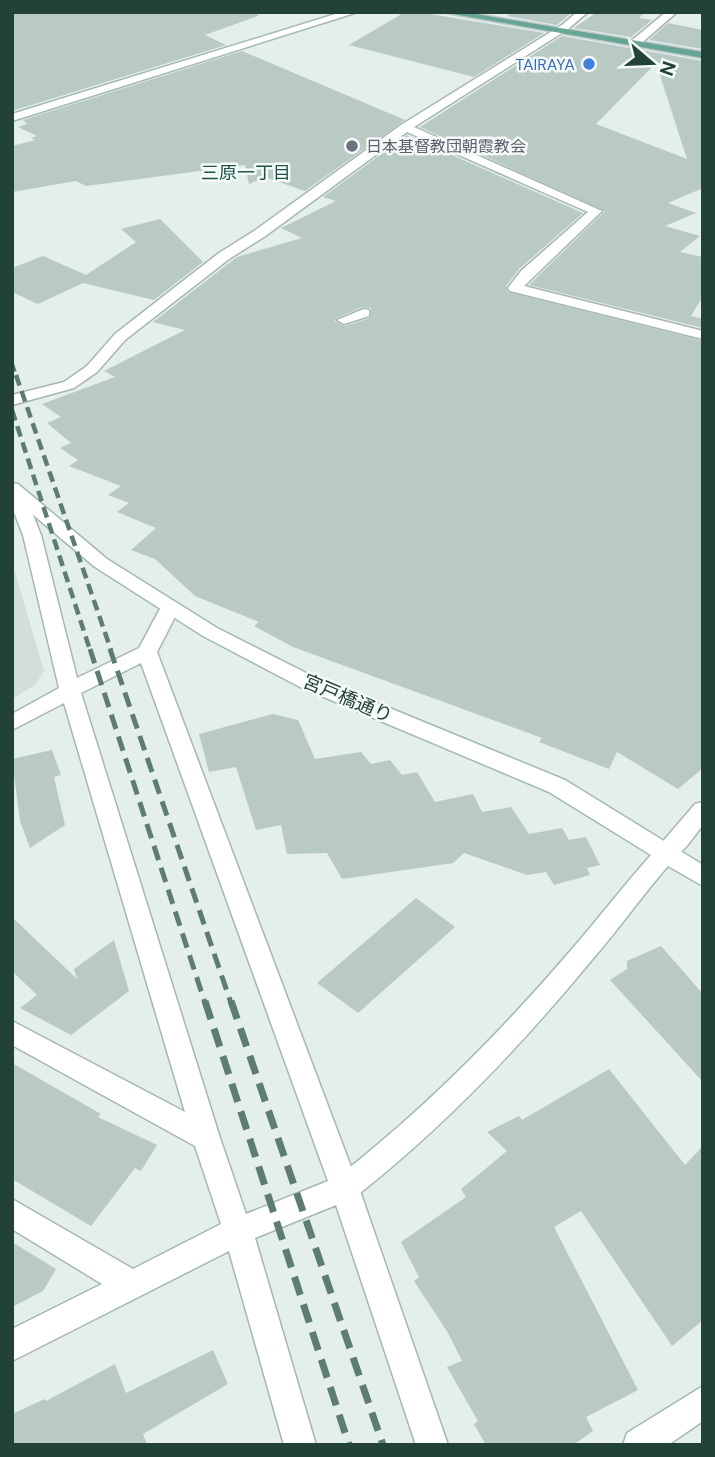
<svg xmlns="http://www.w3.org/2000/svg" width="715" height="1457" viewBox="0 0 715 1457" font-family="'DM Sans','Noto Sans JP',sans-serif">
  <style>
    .built { fill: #d2ded9 }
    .building { fill: #b9c9c3; fill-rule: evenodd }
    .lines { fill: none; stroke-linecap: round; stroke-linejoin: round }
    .street-casing { stroke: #a6b7b1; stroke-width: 3 }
    .secondary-casing { stroke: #a2bab2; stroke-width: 3 }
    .primary-casing { stroke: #c1cac8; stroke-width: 3 }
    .street { fill: #fff; fill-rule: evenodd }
    .secondary { fill: #fff; fill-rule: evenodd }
    .primary { fill: #67a597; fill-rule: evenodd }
    .rail-far3 { stroke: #5d7c75; stroke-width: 3.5; stroke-dasharray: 9 4.5; stroke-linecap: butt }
    .rail-far2 { stroke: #5d7c75; stroke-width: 4.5; stroke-dasharray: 11 6; stroke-linecap: butt }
    .rail-far1 { stroke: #5d7c75; stroke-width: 5; stroke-dasharray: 15 8; stroke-linecap: butt }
    .rail { stroke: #5d7c75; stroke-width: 7; stroke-dasharray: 19 10; stroke-linecap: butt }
    .shop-dot { fill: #3f7fe0; stroke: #f5faf8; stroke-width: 2.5 }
    .worship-dot { fill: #6b7280; stroke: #f5faf8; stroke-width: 2.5 }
    .labels { text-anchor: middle; stroke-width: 5; stroke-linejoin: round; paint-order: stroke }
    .far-shop-label { font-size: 16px; fill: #366cbe; stroke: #f5faf8; text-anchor: end }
    .far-worship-label { font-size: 16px; fill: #5b616d; stroke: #f5faf8; text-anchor: start }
    .far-neighbourhood-label { font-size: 18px; fill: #1d5448; stroke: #f5faf8 }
    .street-label { font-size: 19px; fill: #224139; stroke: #f5faf8 }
  </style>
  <rect width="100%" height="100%" fill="#e4eeea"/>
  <path class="built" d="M12,562l32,109 -9,14 -23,14z"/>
  <path class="building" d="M12,12h246v4l-53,19 21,10 -214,66z
    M405,12h13l126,21 -70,44 -125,-32z
    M513,12h44l13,2 -13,11 -50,-9z
    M597,12h48l-6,6 13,2 -21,17 -57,-9z
    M668,23l35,7v19l-54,-9z
    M562,36l141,25v127l-35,15 28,10 -31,13 35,10 -20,16 23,5v39l-12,20 12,3v9l-174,-43 76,-74 -185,-84zM656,63l31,96 -91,-35z
    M242,51l163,69 -100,71 -40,-14 -16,7 -4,-19 -159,21 -10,-5 -64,11v-46l23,-6 -4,-2 6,-2 -19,-9 9,-3 -4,-4z
    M407,135l176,78 -64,56 -13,17 2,6 195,49v427l-25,21 -61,-37 -8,17 -70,-27 3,-4 -249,-91 -39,-21 5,-4 -64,-26 -40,-37 -24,-9 25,-22 -39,-16 12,-9 -21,-8 13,-9 -52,-20 9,-6 -18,-12 11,-5 -24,-20 14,-6 -19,-13 73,-27 -11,-6 81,-41 -32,-8 84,-65 65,-19 -21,-10 55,-27 -13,-4zM363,307l8,1 -1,10 -25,8 -11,-5 2,-3z
    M160,219l43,43 -49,38 -71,-17 -45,21 -26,-12v-24l31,-12 43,19 50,-33 -15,-13z
    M273,714l25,6 17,39 46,-7 10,12 19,-4 12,15 15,-3 18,30 38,-8 9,18 29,-5 18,27 33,-6 7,12 17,-3 14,28 -13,3 3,7 -36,10 -8,-13 -19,3 -63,-22 -11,10 -111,16 -15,-26 -40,1 -6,-29 -25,5 -20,-63 -27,5 -10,-38z
    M52,750l9,25 -7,2 11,48 -35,23 -10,-27 -8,-62z
    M416,898l39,29 -97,86 -41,-30z
    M12,917l65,62 -3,-10 40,-29 15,51 -58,44 -51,-27 17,-13 -25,-24z
    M661,946l42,48v88l-93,-102 17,-11v-8z
    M12,1063l89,51 -3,3 59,28 -16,26 -6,-3 -44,58 -79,-47z
    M609,1069l76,96 18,-19v174l-31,26 -91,-135 -27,16 84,163 -52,27 7,14 -20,14h-87l-12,-21 4,-3 -31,-54 15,-6 -14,-28 -34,-52 5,-4 -18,-35 65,-45 -5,-8 46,-38 -20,-19 32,-16 3,4z
    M12,1242l44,27 -13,22 -31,16z
    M213,1350l15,34 -85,50 4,11h-135v-31l33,-15 1,2 69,-37 11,29z"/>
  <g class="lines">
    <defs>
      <path id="street" d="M577,12h11l-20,17 -154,98 188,84 -78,75 179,45v8l-193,-48 -2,-3 13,-17 67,-59 -181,-80 -143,105 -35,22 -104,81 -28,32 -23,16 -62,17v-10l52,-13 23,-16 28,-32 104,-81 35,-22 147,-106 161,-100z
        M666,12h11l-39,34h-8v-4z
        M364,309l5,1v6l-25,8 -7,-4z
        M12,485l8,1 3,4 18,45 36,143 62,-30 23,-43h14l3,4 -22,43 202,536 89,257h-32l-80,-240 -81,33 61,207h-32l-55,-194 -217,110v-32l90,-45 -90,-55v-30l121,70 88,-45 -26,-78 -183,-101v-24l173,91 -121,-409 -52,27v-16l47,-26 -36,-153 -11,-28zM141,663l187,518 -82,33 -26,-76 -139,-445z
        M703,802v23c-12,14 -24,39 -44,33l-4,-6 4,-6 36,-42z"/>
      <path id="secondary" d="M342,12h16l-346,109v-7z
        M12,483l6,1 89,75 110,69 97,49 251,103 138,85v21l-35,-20c-27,31 -50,64 -77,95 -71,86 -148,167 -236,236l-10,4 -10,-4 -4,-9 4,-9c88,-68 165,-146 237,-230 27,-31 52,-64 79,-94l-102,-63 -249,-105 -97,-51 -108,-69 -83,-70z
        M703,1386v35l-35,24h-45l4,-12z"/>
      <path id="primary" d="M441,12h23l239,40v6z"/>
    </defs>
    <use href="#street" class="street-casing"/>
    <use href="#secondary" class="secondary-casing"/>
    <use href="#primary" class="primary-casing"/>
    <use href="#street" class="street"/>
    <use href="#secondary" class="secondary"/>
    <use href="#primary" class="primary"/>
    <path class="rail-far3" d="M12,363l5,14"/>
    <path class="rail-far2" d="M16,375l95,275
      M12,410l78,240"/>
    <path class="rail-far1" d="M90,649l115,354
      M110,649l121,354"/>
    <path class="rail" d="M205,1001l144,444
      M231,1001l152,444"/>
  </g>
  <circle class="shop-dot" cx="589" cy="64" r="7"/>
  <circle class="worship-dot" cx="352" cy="146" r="7"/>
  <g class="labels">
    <g class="far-shop-label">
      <text x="575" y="70">TAIRAYA</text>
    </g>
    <g class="far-worship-label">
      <text x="366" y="152">日本基督教団朝霞教会</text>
    </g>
    <g class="far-neighbourhood-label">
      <text x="246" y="179">三原一丁目</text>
    </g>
    <g class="street-label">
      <text transform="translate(348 698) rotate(23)" y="7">宮戸橋通り</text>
    </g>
  </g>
  <rect width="715" height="1457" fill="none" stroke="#224139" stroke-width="28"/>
  <g transform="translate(652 63) rotate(109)" stroke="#f5faf8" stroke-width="5" paint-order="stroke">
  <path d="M0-5L12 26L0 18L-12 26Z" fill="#224139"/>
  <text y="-10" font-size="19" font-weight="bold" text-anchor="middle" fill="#224139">N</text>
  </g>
</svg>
